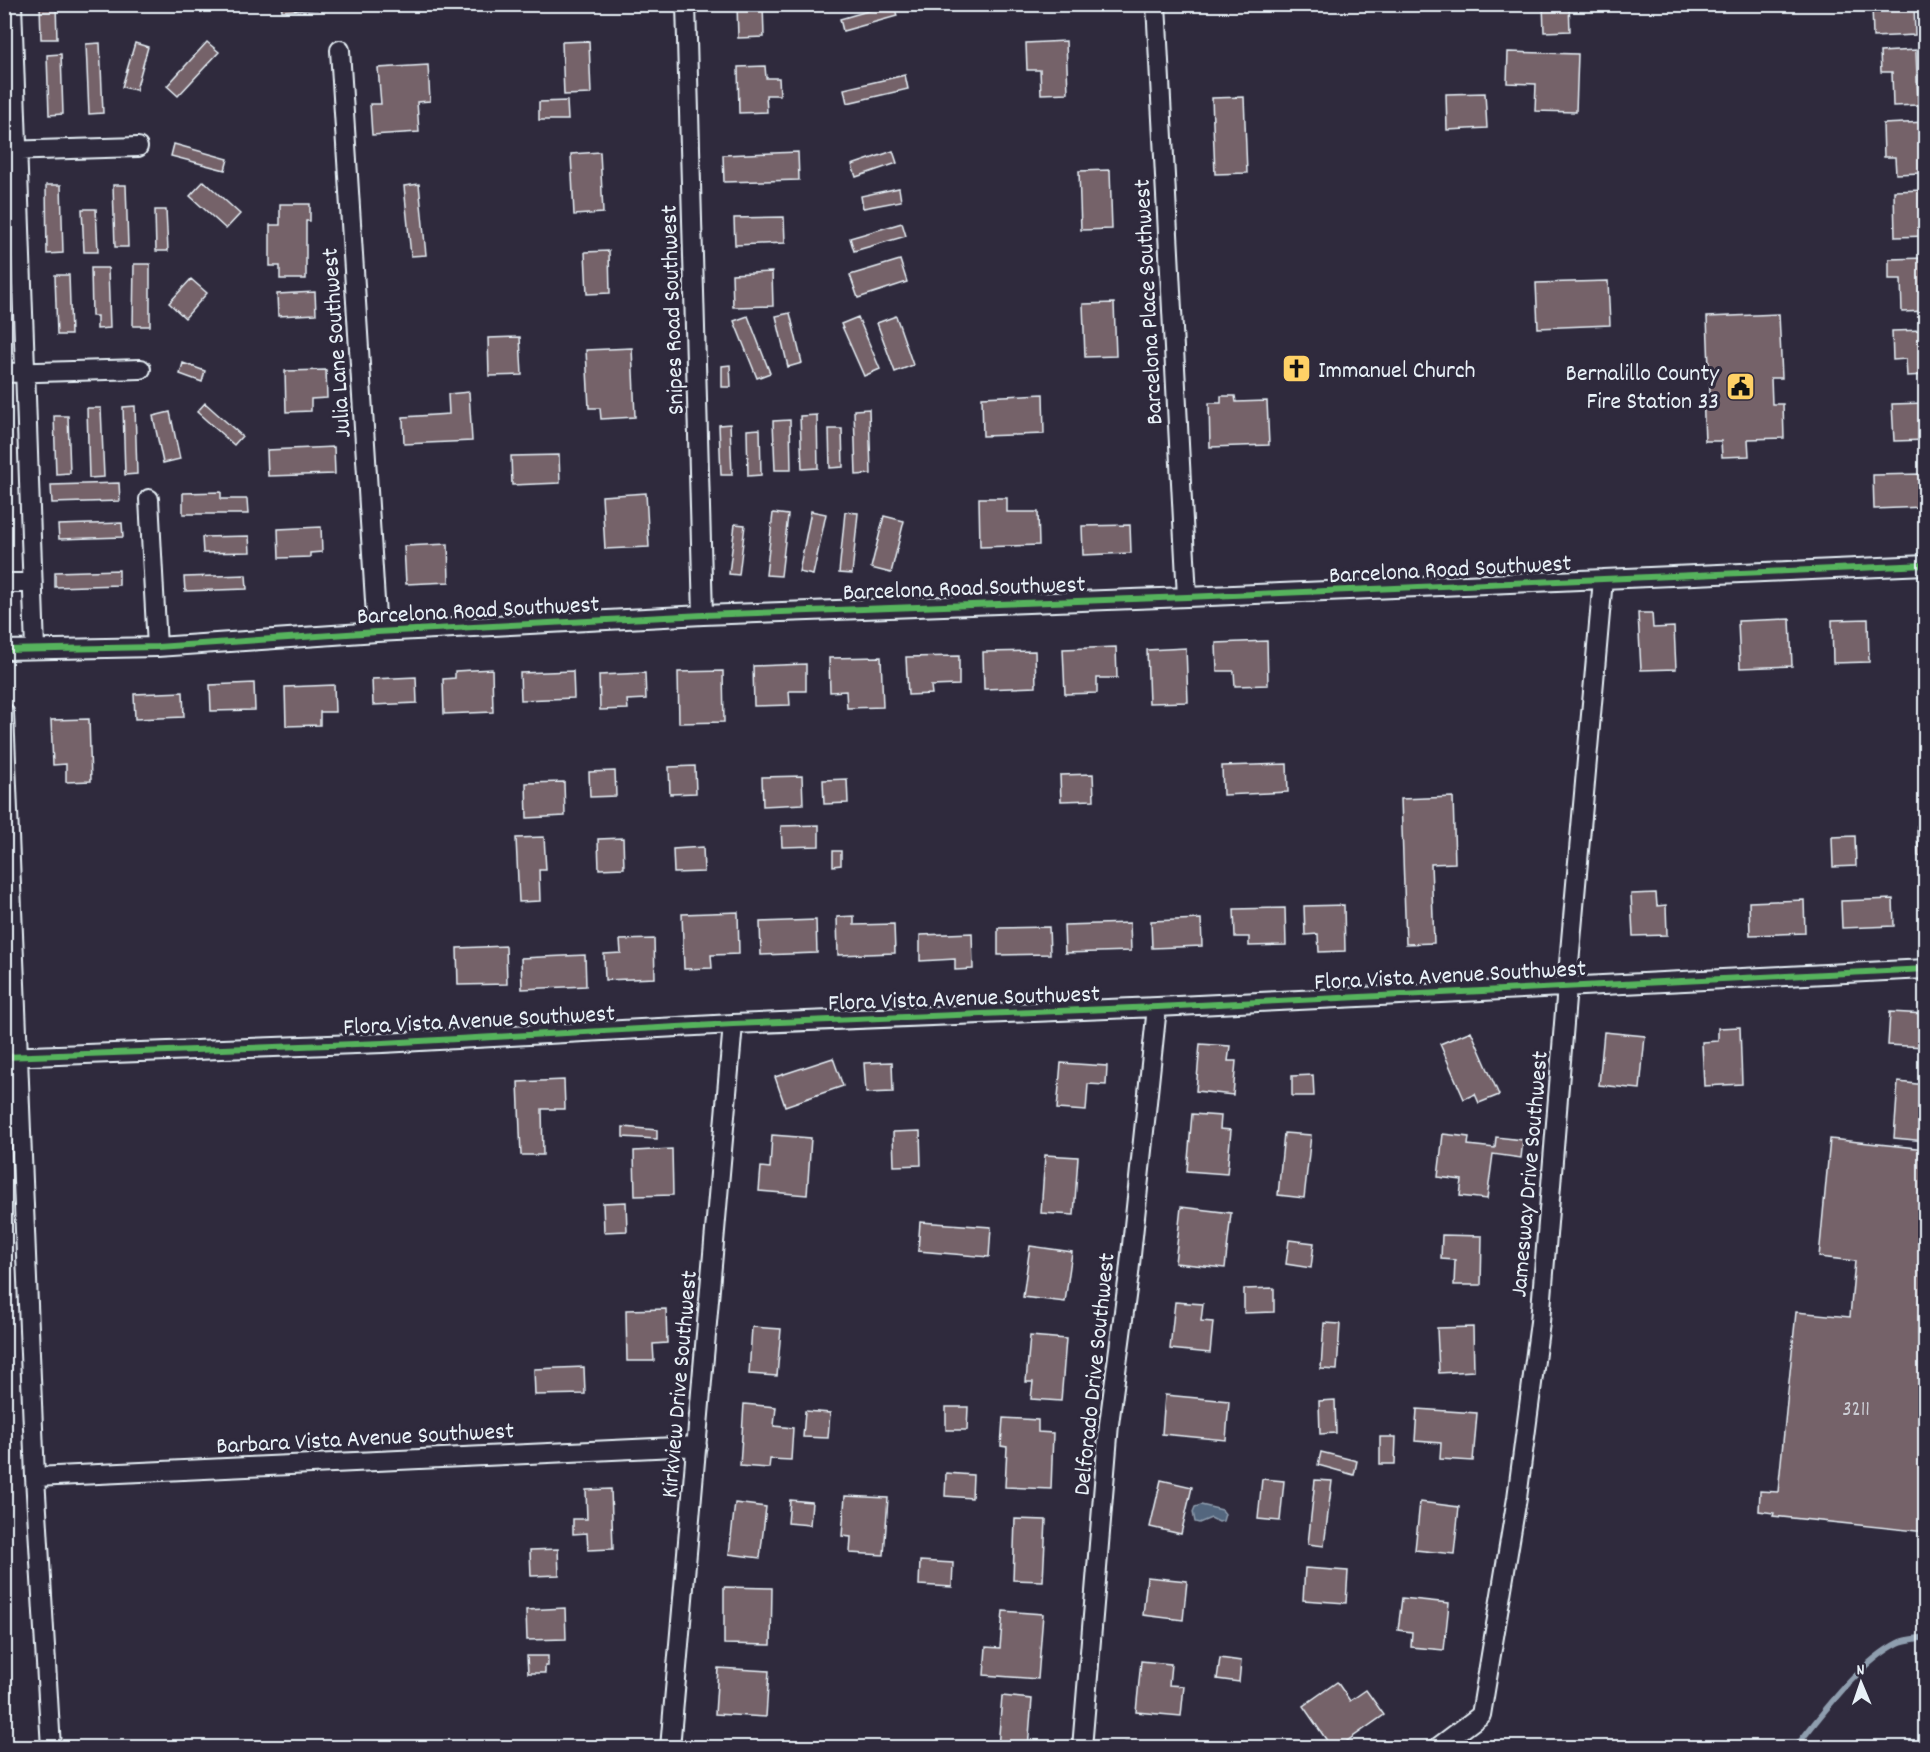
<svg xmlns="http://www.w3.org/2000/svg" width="1930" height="1752" viewBox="0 0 1930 1752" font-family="Dekko,sans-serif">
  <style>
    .water { fill: #53667e; stroke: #8f9eaf; stroke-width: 1.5 }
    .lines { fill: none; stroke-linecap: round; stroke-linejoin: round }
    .stream { stroke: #8f9eaf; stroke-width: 6 }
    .building { fill: #756269; stroke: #e8f1f8; stroke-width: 1.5 }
    .street-casing { stroke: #e8f1f8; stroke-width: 22 }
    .street { stroke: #2f2a3d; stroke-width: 18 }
    .cycleway-casing { stroke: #2f2a3d; stroke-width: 10 }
    .cycleway { stroke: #56b35d; stroke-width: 6 }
    .labels { text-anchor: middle; stroke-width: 6; stroke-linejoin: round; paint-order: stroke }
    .number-label { font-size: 21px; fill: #cbcdd4 }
    .street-label { font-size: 24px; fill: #e8f1f8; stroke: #2f2a3d }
    .poi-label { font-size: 24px; fill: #e8f1f8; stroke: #2f2a3d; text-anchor: start }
  </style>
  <rect width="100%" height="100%" fill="#2f2a3d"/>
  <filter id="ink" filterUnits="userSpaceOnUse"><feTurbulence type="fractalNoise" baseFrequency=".0167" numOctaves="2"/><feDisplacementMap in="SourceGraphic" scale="12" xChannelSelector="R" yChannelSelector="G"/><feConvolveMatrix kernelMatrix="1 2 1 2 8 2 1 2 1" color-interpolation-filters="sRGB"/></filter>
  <g filter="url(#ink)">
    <path class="water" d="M1201,1505l21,5 3,4 -2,7 -4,1 -8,-4 -12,5 -4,-1 -2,-10 2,-5z"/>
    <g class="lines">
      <path class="stream" d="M1795,1748c28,-35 64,-85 103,-105 8,-4 19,-4 28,-6"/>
    </g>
    <path class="building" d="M40,4h16l1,35h-16z
      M281,4h37v5l-36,2z
      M737,4h26l1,33 -26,1z
      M892,4h2l3,12 -54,15 -3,-12z
      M1543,4h26l1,27 -26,1z
      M1872,4h42l1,31 -42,2z
      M589,41l2,53 -27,1 -2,-53z
      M1066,41l2,52 -27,1 -1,-24h-13l-1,-27z
      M207,42l12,10 -41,44 -11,-10z
      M100,43l3,70 -14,1 -3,-70z
      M135,43l13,4 -12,43 -14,-3z
      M1916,50l2,55 -25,1 -1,-34h-11l-1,-20z
      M1508,52l70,2 -2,58 -41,-1 1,-27 -29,-1z
      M61,54l2,60 -14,1 -2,-60z
      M428,65l2,36 -13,1 2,30 -47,3 -2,-31h11l-3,-36z
      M765,66l1,12h13l1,17h-14l1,17 -28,1 -1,-46z
      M905,75l3,14 -61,14 -3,-14z
      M1485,93l2,35 -40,2 -1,-36z
      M1244,97l3,76 -32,1 -3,-76z
      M567,101l1,19h-29v-18z
      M1926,122v13h-6l1,38 -25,1 -1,-17h-11l-1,-33z
      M174,144l54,15 -3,11 -54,-14z
      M893,151l4,12 -41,14 -4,-12z
      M600,152l3,61 -29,2 -3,-61z
      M798,152l1,28 -75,2 -1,-27z
      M1110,170l2,59 -31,1 -2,-59z
      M204,181l36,33 -14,15 -36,-33z
      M419,184l7,71 -15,1 -7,-70z
      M46,185h15l2,68 -16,1z
      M113,185h13l2,62h-13z
      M899,188l2,13 -38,7 -2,-12z
      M1925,190l1,46 -31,1 -1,-46z
      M280,204h30v17h-4v58h-26v-13h-10v-41h10z
      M82,209h14l2,43h-14z
      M155,210h11l2,41h-12z
      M784,217l1,26 -50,2 -1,-27z
      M902,223l4,13 -52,15 -4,-13z
      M609,251l1,42 -23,1 -2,-42z
      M1926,258v53l-24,1 -1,-33h-12v-20z
      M900,260l7,22 -49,16 -8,-23z
      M134,264h16v62h-17z
      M91,268h17l2,60 -13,1v-13h-5z
      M772,272l1,34 -40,1 -1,-33z
      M55,275h14l2,60h-14z
      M191,279l16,14 -22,25 -16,-15z
      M1608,281l2,44 -72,3 -2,-45z
      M315,292l1,22 -38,2 -1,-22z
      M1114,303l2,53 -31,1 -2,-53z
      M790,313l12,50 -14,4 -12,-51z
      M1779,314l3,64h-11l1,26h11l1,34 -36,1 1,17 -27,1 -1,-16h-16l-2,-47h7l-3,-77z
      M748,316l22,57 -13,5 -23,-57z
      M896,316l17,49 -18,7 -18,-49z
      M858,317l22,52 -16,7 -23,-52z
      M1926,330v45l-19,1 -1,-17 -13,1 -1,-29z
      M520,337l2,38 -33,1 -1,-38z
      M632,348l3,69 -34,2 -1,-11h-11l-3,-58z
      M183,363l22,8 -3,11 -22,-8z
      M730,365l1,22h-9v-21z
      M326,370l1,28 -16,1v12l-25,1 -1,-41z
      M469,392l3,49 -68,3 -1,-27 46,-3 -1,-20z
      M1043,394l1,40 -61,2 -1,-39z
      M1221,396h14l1,6 31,-1 2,44 -59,2 -1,-44h12z
      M205,403l37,33 -8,9 -37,-33z
      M1926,403v37l-32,1 -2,-37z
      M135,406l2,68 -12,1 -2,-68z
      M87,408h14l3,69 -15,1z
      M869,409l2,65 -15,1 -2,-65z
      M170,412l10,47 -17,4 -10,-47z
      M817,415l1,53 -16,1 -2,-53z
      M54,416h14l2,57 -14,1z
      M790,420l1,50h-16l-2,-49z
      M730,424l2,51h-11l-2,-50z
      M760,429l1,46 -13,1 -1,-46z
      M829,429h13l1,38 -13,1z
      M334,447l1,27 -67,2 -1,-26z
      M559,455l1,28 -48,2 -1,-29z
      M1922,474l1,33 -49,2 -1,-34z
      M119,483l1,18 -68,2 -1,-18z
      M221,492v7h26l1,15h-65v-21z
      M646,493l3,54 -44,2 -3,-53z
      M979,498h28v14h31l1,33 -59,2z
      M811,511l15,3 -13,61 -14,-3z
      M845,512l13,1 -6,61 -13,-1z
      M773,513l15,2 -7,61 -15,-1z
      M884,516l20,5 -13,52 -20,-5z
      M122,523l1,14 -64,2 -1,-14z
      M735,524l10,1 -6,50 -10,-1z
      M1130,525l1,28 -48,2 -1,-29z
      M321,527l1,25 -12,1v4l-31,1 -1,-29z
      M249,536l1,16 -47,1 -1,-16z
      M448,544l1,38 -43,2 -2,-38z
      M119,570v15l-64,2v-15z
      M246,575l1,14 -62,2 -1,-14z
      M1638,613h14l1,15 21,-1 2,42 -35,1z
      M1790,619l2,47 -52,2 -2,-47z
      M1868,619l1,43 -36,1 -1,-43z
      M1267,641l1,44 -33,1 -1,-15h-17l-1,-28z
      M1116,647l1,31h-20v15l-32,1 -2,-45z
      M1186,648l2,54 -39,1 -2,-53z
      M1035,651l1,36 -52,2 -1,-37z
      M959,656v29l-28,1 1,8 -24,1 -2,-38z
      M881,657l2,50 -36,1 -1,-17 -16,1 -1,-34z
      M806,664v27h-17l1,14 -36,1 -1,-40z
      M492,669l1,43 -49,2 -1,-35 12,-1v-7z
      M573,671l1,27 -53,2 -1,-27z
      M723,671l1,51 -45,1 -1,-51z
      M645,673l1,26 -19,1 1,9 -28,1 -1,-35z
      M416,677l1,26 -44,2 -1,-26z
      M254,683l1,27 -44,1 -1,-26z
      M334,685l1,27h-15v13l-34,1 -1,-39z
      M183,692l1,25 -49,2 -1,-25z
      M89,719l2,62 -25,1v-18l-13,1 -2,-45z
      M1287,764l1,28 -65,3 -1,-29z
      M695,766l1,27 -26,1 -1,-27z
      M615,771l1,25 -26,1 -1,-25z
      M1093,774l1,26 -33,1 -1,-26z
      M802,776l1,28 -40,2 -1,-29z
      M847,779l1,24 -24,1 -1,-24z
      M564,782l1,34 -38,2 -1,-35z
      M1453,797l2,66 -24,1 3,79 -28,1 -5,-145z
      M819,825v21l-37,1 -1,-21z
      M1917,826h9v30h-8z
      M1855,836l1,30 -23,1 -1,-30z
      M544,837l2,33h-7l1,31 -21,1 -3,-64z
      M623,838l1,30 -25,1 -1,-30z
      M703,847l1,25 -30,1 -1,-24z
      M833,851h8v14l-8,1z
      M1656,893l1,13 9,-1 1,30 -34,1 -2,-42z
      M1893,899l1,27 -52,2 -1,-27z
      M1804,900l1,33 -55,2 -1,-33z
      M1344,905l1,46 -26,1 -1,-18 -13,1 -1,-29z
      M1285,908l1,37 -37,1v-9h-14l-1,-28z
      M738,912l1,42 -28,1 1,13 -28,1 -2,-55z
      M854,916v9l40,-1 1,29 -57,2 -1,-38z
      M1201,919l1,27 -50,2 -1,-27z
      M816,920l1,33 -56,2 -1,-33z
      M1130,923l1,28 -66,2 -1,-28z
      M1049,927l1,27 -52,1v-27z
      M972,933l1,36 -18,1v-11l-35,2v-26z
      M654,939l1,39 -50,2 -1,-26 17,-1 -1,-13z
      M506,946l1,38 -49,1 -1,-37z
      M585,955l1,31 -64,3 -1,-31z
      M1890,1012l36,2v33l-38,-2z
      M1740,1027l2,57 -38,2 -2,-44 16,-1v-13z
      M1471,1031l28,64 -20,8 -4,-9 -11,5 -24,-55z
      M1604,1032l41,4 -5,53 -41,-4z
      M1200,1044l30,2 -2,15h8l-3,34 -37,-4z
      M833,1058l10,28 -58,20 -10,-29z
      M892,1062l1,30 -27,1 -2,-30z
      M1061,1063l46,3 -1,19 -18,-1 -2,27 -29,-2z
      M1313,1075l1,21h-22v-20z
      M564,1080l1,29h-23l1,46h-22l-3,-73z
      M1898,1082l28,3v56l-32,-3z
      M1192,1114l29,2 -1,13 11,1 -4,44 -40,-3z
      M623,1127l34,3v9l-34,-2z
      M920,1131l1,34 -27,1 -1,-34z
      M1284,1133l27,2 -7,63 -26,-3z
      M1443,1134l26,3 -1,8 27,3 1,-11 27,3 -2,18 -28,-4 -6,45 -27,-3 2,-16 -24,-3z
      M772,1135l39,3 -4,57 -48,-4 2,-24 9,1z
      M1830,1139l96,10v383l-153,-16 1,-3 -15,-2 1,-20 18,1 18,-180 54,5 5,-56 -36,-4z
      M672,1149l1,46 -38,1 -1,-45z
      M1045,1155l33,2 -4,58 -33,-2z
      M626,1202l1,29 -23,1 -1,-29z
      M1181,1207l50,6 -6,55 -50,-5z
      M920,1222l71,5 -2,30 -71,-6z
      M1442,1235l40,1 -1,49h-27l1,-25 -14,-1z
      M1289,1240l25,3 -3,25 -25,-4z
      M1030,1246l42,6 -7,50 -42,-5z
      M1274,1288v24l-30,1v-24z
      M1175,1302l28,2 -2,17 12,1 -3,31 -40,-4z
      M666,1309l1,34 -14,1 1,17h-27l-1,-51z
      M1324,1323l16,1 -3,46 -16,-1z
      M752,1327l29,2 -4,47 -28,-2z
      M1473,1327l1,44 -35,2 -2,-45z
      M1030,1336l36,3 -5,62 -30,-2 2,-17h-7z
      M584,1367l1,27 -50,1 -1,-26z
      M1165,1395l64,6 -3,39 -64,-6z
      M1335,1400l1,33 -16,1 -1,-33z
      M744,1404l32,3 -2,19 19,2 -2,32 -21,-1 -1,9 -29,-2z
      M946,1407h22l-1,23h-21z
      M1417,1409l60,4 -4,48 -33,-2 1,-16 -26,-2z
      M805,1411l25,2 -2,25 -25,-1z
      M1003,1418l35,2v12l15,1 -2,56 -46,-2 2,-40 -6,-1z
      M1380,1437h16l-1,27h-15z
      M1321,1452l36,9 -3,14 -36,-10z
      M946,1473l27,2 -1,23 -27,-2z
      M1262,1479l22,2 -4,40 -22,-2z
      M1161,1480l31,7 -11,47 -31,-7z
      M1315,1480l17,1 -8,65 -16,-2z
      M611,1489l2,60 -25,1 -1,-17 -14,1v-15h14l-1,-29z
      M845,1496l43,2 -4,57 -34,-2 1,-16 -9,-1z
      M790,1500l22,2 -2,23 -22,-2z
      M1420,1502l39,5 -5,47 -39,-4z
      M735,1503l31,4 -6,51 -31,-4z
      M1015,1519l31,1 -3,61 -30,-1z
      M558,1549l1,26 -28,1 -1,-26z
      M920,1561l33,2 -1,24 -33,-2z
      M1305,1568l43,3 -2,32 -43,-3z
      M1147,1577l40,4 -4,39 -40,-5z
      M724,1587l48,1 -1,57 -47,-1z
      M1402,1598l47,5 -5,47 -33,-3 1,-15 -14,-2z
      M565,1608l1,31 -39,1 -1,-30z
      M1003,1611l40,3 -5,65 -54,-4 2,-28 14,1z
      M527,1656h21v10h-3v7h-17z
      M1220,1658l21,3 -2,21 -22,-3z
      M1141,1661l30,3 -2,21 15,1 -3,30 -45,-4z
      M718,1668l51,3 -3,46 -51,-3z
      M1337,1682l13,19 16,-11 18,25 -47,33h-5l-29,-42z
      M1002,1696l30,3 -4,49h-30z
      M1201,1742v6h-76v-5z"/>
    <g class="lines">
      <defs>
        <path id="street" d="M12,4l23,645
          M686,4l17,611
          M1156,4l31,593
          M340,50l37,582
          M4,151l134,-4
          M4,373l137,-4
          M149,499l8,148
          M4,583h28
          M4,650l153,-3 220,-15 326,-17 484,-18 739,-32
          M4,712l31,765 16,271
          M4,1057l379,-14 350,-19 424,-17 769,-38
          M35,1477l662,-31
          M670,1748l63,-724
          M1082,1748l27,-324 20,-150 28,-267
          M1437,1748l44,-33 36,-217 23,-176 27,-336 36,-407"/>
      </defs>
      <use href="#street" class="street-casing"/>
      <use href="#street" class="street"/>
      <defs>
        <path id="cycleway" d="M4,650l153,-3 220,-15 326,-17 484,-18 739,-32
          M4,1057l379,-14 350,-19 424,-17 769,-38"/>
      </defs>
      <use href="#cycleway" class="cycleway-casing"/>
      <use href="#cycleway" class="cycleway"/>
    </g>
  </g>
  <defs>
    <symbol id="church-square" viewBox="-11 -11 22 22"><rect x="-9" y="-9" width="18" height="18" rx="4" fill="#ffd166" stroke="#2f2a3d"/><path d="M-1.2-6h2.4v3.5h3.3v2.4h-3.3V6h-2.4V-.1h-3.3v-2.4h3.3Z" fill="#111"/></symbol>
    <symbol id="civic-square" viewBox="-11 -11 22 22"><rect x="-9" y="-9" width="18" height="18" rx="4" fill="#ffd166" stroke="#2f2a3d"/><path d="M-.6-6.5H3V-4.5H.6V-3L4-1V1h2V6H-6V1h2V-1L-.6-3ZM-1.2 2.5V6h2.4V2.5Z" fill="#111"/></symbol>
  </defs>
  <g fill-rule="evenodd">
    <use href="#church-square" x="1280" y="352" width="33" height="33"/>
    <use href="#civic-square" x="1724" y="370" width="33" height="33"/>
  </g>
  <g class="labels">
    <g class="number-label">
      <text x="1856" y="1415">3211</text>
    </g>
    <g class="street-label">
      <text transform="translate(1147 302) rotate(-93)" y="8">Barcelona Place Southwest</text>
      <text transform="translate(671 310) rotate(-92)" y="8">Snipes Road Southwest</text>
      <text transform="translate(335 343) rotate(-94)" y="8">Julia Lane Southwest</text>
      <text transform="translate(1450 568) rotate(-3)" y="8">Barcelona Road Southwest</text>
      <text transform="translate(964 587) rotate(-2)" y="8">Barcelona Road Southwest</text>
      <text transform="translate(478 609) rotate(-3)" y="8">Barcelona Road Southwest</text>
      <text transform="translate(1450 974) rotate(-3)" y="8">Flora Vista Avenue Southwest</text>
      <text transform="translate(964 997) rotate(-2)" y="8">Flora Vista Avenue Southwest</text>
      <text transform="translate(479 1019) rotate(-3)" y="8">Flora Vista Avenue Southwest</text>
      <text transform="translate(1528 1174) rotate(-85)" y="8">Jamesway Drive Southwest</text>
      <text transform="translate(1093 1374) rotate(-84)" y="8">Delforado Drive Southwest</text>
      <text transform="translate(678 1384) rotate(-85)" y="8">Kirkview Drive Southwest</text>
      <text transform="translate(365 1437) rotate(-3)" y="8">Barbara Vista Avenue Southwest</text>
    </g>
    <g class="poi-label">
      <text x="1318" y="377">Immanuel Church</text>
      <text x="1719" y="380" text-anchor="end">Bernalillo County<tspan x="1719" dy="28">Fire Station 33</tspan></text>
    </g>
  </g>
  <rect width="1930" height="1752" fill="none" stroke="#2f2a3d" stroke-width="24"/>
  <rect x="12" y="12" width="1906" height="1728" fill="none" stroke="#e8f1f8" stroke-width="2" filter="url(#ink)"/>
  <g transform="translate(1861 1683) rotate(358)" stroke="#2f2a3d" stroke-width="4.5" paint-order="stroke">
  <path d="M0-4.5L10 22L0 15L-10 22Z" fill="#e8f1f8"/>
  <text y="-9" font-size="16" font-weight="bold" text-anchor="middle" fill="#e8f1f8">N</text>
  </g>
</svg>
